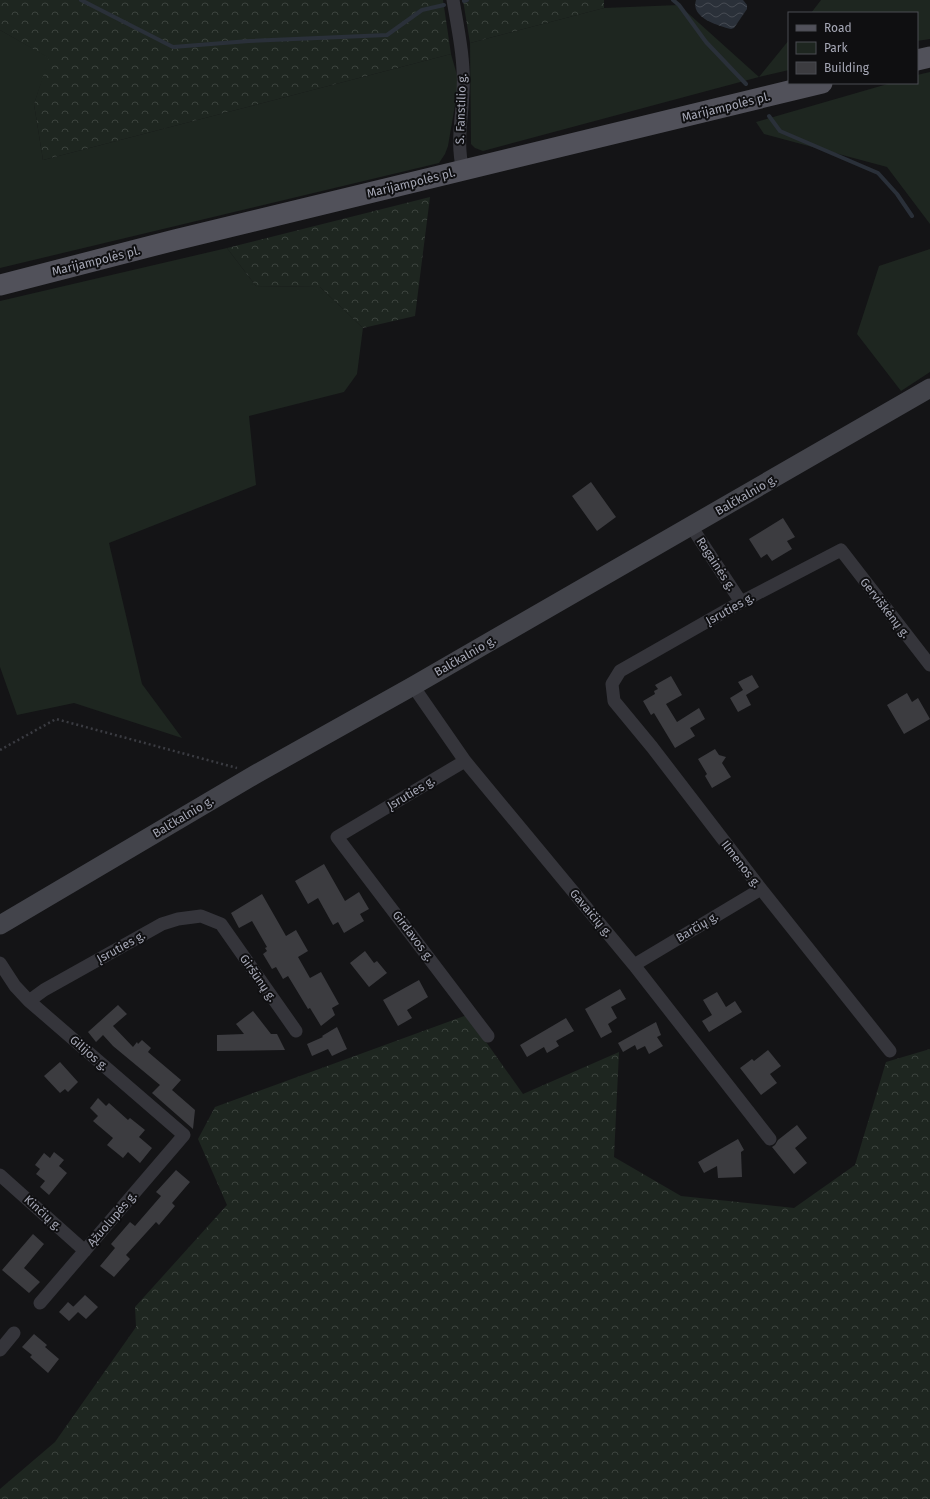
<svg xmlns="http://www.w3.org/2000/svg" width="930" height="1499" viewBox="0 0 930 1499" font-family="'Fira Sans',sans-serif">
  <style>
    .green { fill: #1e2620 }
    .forest { fill: url(#forest-crowns) }
    .water { fill: url(#water-waves) }
    .lines { fill: none; stroke-linecap: round; stroke-linejoin: round }
    .stream { stroke: #2a3039; stroke-width: 4 }
    .building { fill: #3c3c40 }
    .path { stroke: #3b3c42; stroke-width: 2.5; stroke-dasharray: 2 3; stroke-linecap: butt }
    .street { stroke: #35353b; stroke-width: 13 }
    .secondary { stroke: #43444b; stroke-width: 19 }
    .primary { stroke: #51515a; stroke-width: 21 }
    .labels { text-anchor: middle; stroke-width: 4; stroke-linejoin: round; paint-order: stroke }
    .street-label { font-size: 12px; fill: #a6a8b6; stroke: #0f0f11 }
  </style>
  <defs>
    <pattern id="forest-crowns" width="20" height="18" patternUnits="userSpaceOnUse"><rect width="20" height="18" fill="#1e2620"/><path d="M2 6a3 3 0 1 1 6 0M12 15a3 3 0 1 1 6 0" fill="none" stroke="#3c433e"/></pattern>
    <pattern id="water-waves" width="16" height="10" patternUnits="userSpaceOnUse"><rect width="16" height="10" fill="#2a3039"/><path d="M0 5q4-4 8 0t8 0" fill="none" stroke="#464b53"/></pattern>
  </defs>
  <rect width="100%" height="100%" fill="#141416"/>
  <path class="green" d="M821,0h109v39l-13,2v-28h-106z
    M679,5l80,72 30,-37v30l-30,7 -276,74 -8,-3 -4,-4 -1,-101 134,-35z
    M0,30l50,28 -16,46 9,56 408,-106 8,28 -11,64 -3,8 -6,9 -439,105z
    M930,72v152l-43,-57 -123,-33 -8,-12 135,-39h26v-8z
    M227,248l29,38 64,1 43,41 -6,46 -13,18 -95,24 7,69 -147,58 33,141 40,54 -108,-35 -57,12 -17,-48v-366z
    M930,249v123l-29,19 -44,-57 22,-68z"/>
  <path class="forest" d="M0,0h443l8,54 -408,106 -9,-56 15,-46 -49,-28z
    M463,0h141v8l-134,35z
    M430,197l-15,119 -52,12 -43,-41 -64,-1 -29,-38z
    M467,1015l56,79 96,-42 -5,105 67,39 113,12 61,-43 31,-103 44,-13v450h-930v-10l55,-47 81,-115 -1,-20 92,-102 -29,-66 17,-32z"/>
  <path class="water" d="M696,0h47l4,5v4l-13,19 -3,1c-12,-3 -41,-11 -35,-29z"/>
  <g class="lines">
    <path class="stream" d="M81,0l92,47 76,-6 138,-6 35,-25 22,-5
      M673,0l6,5 27,37 40,42
      M464,1l3,-1
      M769,116l11,15 98,42 19,21 15,22"/>
  </g>
  <path class="building" d="M591,482l25,35 -19,14 -25,-35z
    M783,518l12,19 -8,4 5,8 -20,12 -5,-7 -6,4 -12,-19z
    M752,675l7,12 -13,8 5,10 -13,7 -8,-14 13,-8 -5,-8z
    M671,676l11,19 -16,9 11,18 22,-14 6,11 -15,9 5,8 -20,12 -21,-35 -3,2 -8,-14 12,-7 -1,-3 4,-2 -3,-4z
    M907,693l5,9 6,-4 12,21 -26,15 -17,-29z
    M715,749l4,6 7,2 -4,6 9,14 -19,11 -7,-12 2,-2 -9,-15z
    M324,864l21,37 14,-9 10,17 -9,5 4,7 -20,12 -6,-11 -5,3 -15,-27 -10,6 -13,-23z
    M262,894l24,42 10,-6 12,21 -10,6 12,21 11,-6 18,32 -7,4 3,7 -14,11 -11,-18 -2,1 -20,-33 -5,3 -7,-12 -4,2 -9,-15 4,-3 -2,-3 2,-1 -15,-26 -13,7 -8,-15z
    M365,951l9,12 3,-2 10,12 -18,14 -19,-24z
    M419,980l9,17 -21,13 5,8 -14,8 -15,-26z
    M620,989l6,10 -15,8 6,11 -9,6 4,8 -11,6 -16,-29z
    M717,992l9,15 9,-6 7,11 -33,20 -7,-11 10,-6 -9,-15z
    M118,1005l9,9 -14,12 20,21 4,-5 1,2 4,-4 9,8 -3,4 33,28 -9,10 23,20 -2,19 -41,-36 8,-8 -47,-39 -10,-11 -7,7 -8,-10z
    M253,1011l18,23h6l8,16 -68,1v-16l27,-1 -8,-10z
    M566,1018l8,13 -18,10 3,5 -12,7 -3,-6 -17,10 -7,-12z
    M656,1022l5,13 -4,2 6,9 -14,8 -4,-8 -8,4 -2,-5 -12,7 -5,-9z
    M337,1027l10,22 -15,7 -4,-7 -16,7 -5,-12 16,-7 -1,-1z
    M768,1050l13,16 -11,8 7,9 -16,12 -21,-27 12,-9 2,2z
    M60,1062l18,20 -10,10 -3,-3 -5,4 -16,-17z
    M98,1098l8,8 3,-3 19,17 2,-2 15,12 -6,7 13,11 -12,15 -12,-11 -5,6 -16,-13 6,-7 -20,-17 5,-5 -8,-8z
    M797,1125l10,13 -12,10 12,15 -13,11 -22,-27 3,-2 3,-5z
    M738,1139l6,11 -3,2 1,25 -24,1 -1,-12 -13,7 -6,-11z
    M54,1152l10,8 -5,6 8,7 -18,22 -9,-8 5,-6 -9,-7 4,-5 -5,-4 9,-12 6,5z
    M176,1170l14,12 -18,21 3,3 -16,19 -3,-3 -30,33 4,4 -16,18 -14,-11 15,-18 -4,-4 19,-22 5,4 26,-30 -5,-4z
    M33,1234l11,10 -20,24 16,14 -11,11 -27,-23z
    M85,1295l13,12 -12,12 -8,-7 -9,9 -10,-9 9,-10 9,8 -4,-3z
    M34,1334l13,11 -2,2 14,12 -11,14 -18,-16 2,-2 -10,-8z"/>
  <g class="lines">
    <path class="path" d="M0,750l56,-31 181,49"/>
    <path class="street" d="M453,0c5,29 12,62 10,91 -1,29 -7,51 0,80
      M691,526l50,76
      M413,686l52,75 169,204 136,174
      M465,761l-128,76 151,199
      M0,963l15,23 14,15 155,134 -144,168
      M634,965l127,-76
      M29,1001l15,-11 118,-66 16,-5 23,-3 20,8 75,107
      M890,1051l-129,-162 -109,-142 -38,-46 -2,-17 8,-13 121,-69 100,-52 89,115
      M0,1175l85,76
      M0,1350l14,-17"/>
    <path class="secondary" d="M0,925l256,-151 157,-88 517,-298"/>
    <path class="primary" d="M917,60l13,-3
      M0,285l175,-45 647,-157"/>
  </g>
  <g class="labels">
    <g class="street-label">
      <text transform="translate(726 107) rotate(-14)" y="4">Marijampolės pl.</text>
      <text transform="translate(461 109) rotate(-88)" y="4">S. Fanstilio g.</text>
      <text transform="translate(411 183) rotate(-14)" y="4">Marijampolės pl.</text>
      <text transform="translate(96 261) rotate(-14)" y="4">Marijampolės pl.</text>
      <text transform="translate(746 495) rotate(-30)" y="4">Balčkalnio g.</text>
      <text transform="translate(716 564) rotate(57)" y="4">Ragainės g.</text>
      <text transform="translate(885 608) rotate(52)" y="4">Gerviškėnų g.</text>
      <text transform="translate(730 609) rotate(-29)" y="4">Įsruties g.</text>
      <text transform="translate(465 656) rotate(-30)" y="4">Balčkalnio g.</text>
      <text transform="translate(411 793) rotate(-31)" y="4">Įsruties g.</text>
      <text transform="translate(183 817) rotate(-31)" y="4">Balčkalnio g.</text>
      <text transform="translate(741 864) rotate(52)" y="4">Ilmenos g.</text>
      <text transform="translate(591 913) rotate(50)" y="4">Gavaičių g.</text>
      <text transform="translate(697 927) rotate(-31)" y="4">Barčių g.</text>
      <text transform="translate(413 936) rotate(53)" y="4">Girdavos g.</text>
      <text transform="translate(121 947) rotate(-29)" y="4">Įsruties g.</text>
      <text transform="translate(258 978) rotate(55)" y="4">Giršūnų g.</text>
      <text transform="translate(89 1053) rotate(41)" y="4">Gilijos g.</text>
      <text transform="translate(43 1213) rotate(42)" y="4">Kinčių g.</text>
      <text transform="translate(112 1219) rotate(-49)" y="4">Ąžuolupės g.</text>
    </g>
  </g>
  <rect x="788" y="12" width="130" height="72" fill="#0f0f11" stroke="#4b4c53"/>
  <rect x="796" y="25" width="20" height="6" fill="#51515a" stroke="#4b4c53"/>
  <text x="824" y="32" font-size="12" fill="#a6a8b6">Road</text>
  <rect x="796" y="42" width="20" height="12" fill="#1e2620" stroke="#4b4c53"/>
  <text x="824" y="52" font-size="12" fill="#a6a8b6">Park</text>
  <rect x="796" y="62" width="20" height="12" fill="#3c3c40" stroke="#4b4c53"/>
  <text x="824" y="72" font-size="12" fill="#a6a8b6">Building</text>
</svg>
